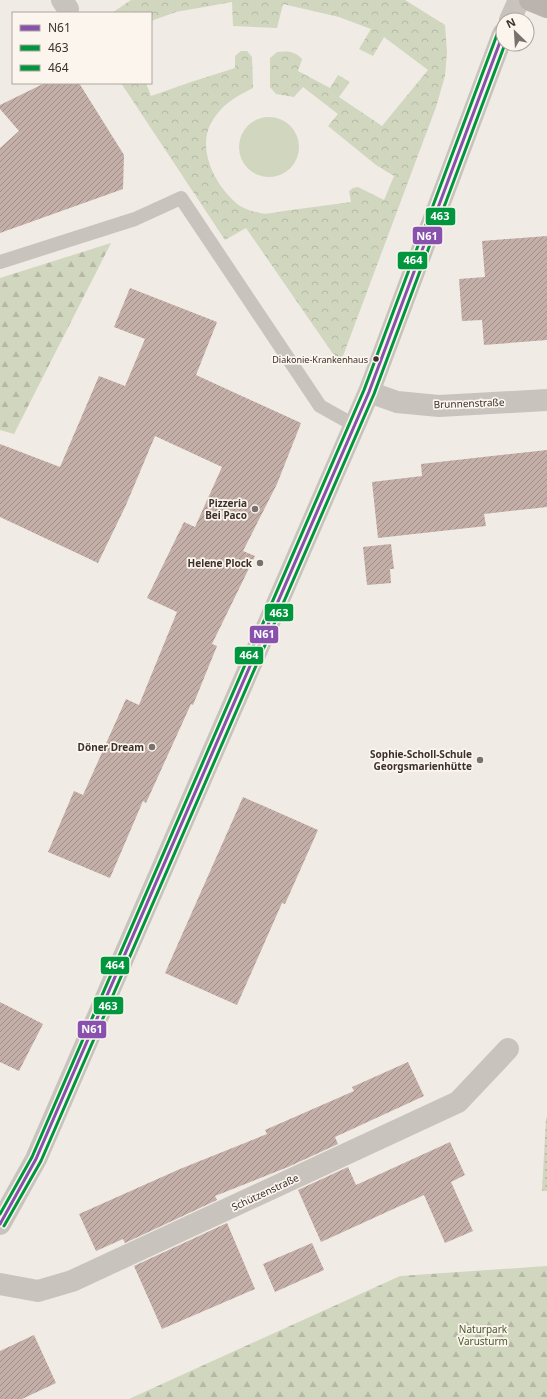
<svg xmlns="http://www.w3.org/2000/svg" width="547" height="1399" viewBox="0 0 547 1399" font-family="'Noto Sans',sans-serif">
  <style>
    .grass { fill: #d1d6bf }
    .forest { fill: url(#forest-firs) }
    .park { fill: url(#park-crowns) }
    .garden { fill: url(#garden-dots) }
    .building { fill: url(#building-hatch) }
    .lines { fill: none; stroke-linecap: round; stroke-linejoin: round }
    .service { stroke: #c9c3be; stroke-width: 14 }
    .minor { stroke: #c9c3be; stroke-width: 22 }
    .secondary { stroke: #bab3ae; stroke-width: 22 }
    .bus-1-casing { stroke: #fbf5ee; stroke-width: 6 }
    .bus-2-casing { stroke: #fbf5ee; stroke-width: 6 }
    .bus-3-casing { stroke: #fbf5ee; stroke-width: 6 }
    .bus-1 { stroke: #8951ae; stroke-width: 3 }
    .bus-2 { stroke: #00963e; stroke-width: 3 }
    .bus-3 { stroke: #00963e; stroke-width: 3 }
    .bus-dot { fill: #3b302b; stroke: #fbf5ee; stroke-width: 1.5 }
    .poi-dot { fill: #7a716c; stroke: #fbf5ee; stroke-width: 1.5 }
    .labels { text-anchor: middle; stroke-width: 3.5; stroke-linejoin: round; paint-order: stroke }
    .bus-label { font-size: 9px; fill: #3b302b; stroke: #fbf5ee; text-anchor: end }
    .street-label { font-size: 10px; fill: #3b302b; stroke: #fbf5ee }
    .poi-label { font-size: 10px; font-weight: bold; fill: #3b302b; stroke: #fbf5ee; text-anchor: end }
    .park-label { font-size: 10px; fill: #4a5a2e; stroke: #fbf5ee }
    .line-badge { stroke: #fbf5ee; stroke-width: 1.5 }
    .badge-label { font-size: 11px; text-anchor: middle; font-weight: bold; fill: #fff }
  </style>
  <defs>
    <pattern id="forest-firs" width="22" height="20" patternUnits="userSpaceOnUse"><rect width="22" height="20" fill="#d1d6bf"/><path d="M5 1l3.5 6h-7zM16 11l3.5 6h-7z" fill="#b4b8a4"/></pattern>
    <pattern id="park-crowns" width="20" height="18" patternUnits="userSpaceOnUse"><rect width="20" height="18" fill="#d1d6bf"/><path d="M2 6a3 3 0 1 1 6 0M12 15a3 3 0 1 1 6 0" fill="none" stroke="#b4b8a4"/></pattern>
    <pattern id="garden-dots" width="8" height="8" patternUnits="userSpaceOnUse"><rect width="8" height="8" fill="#d1d6bf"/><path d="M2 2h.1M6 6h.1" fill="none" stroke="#b4b8a4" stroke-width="1.8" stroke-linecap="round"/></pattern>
    <pattern id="building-hatch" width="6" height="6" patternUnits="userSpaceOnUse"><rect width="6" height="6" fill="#c3afa7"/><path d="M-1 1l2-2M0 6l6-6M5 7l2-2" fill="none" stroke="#a08f88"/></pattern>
  </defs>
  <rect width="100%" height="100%" fill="#f0ebe5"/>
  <path class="grass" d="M239 147a30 30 0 1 1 60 0a30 30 0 1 1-60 0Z"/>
  <path class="forest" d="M111,243l-97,191 -14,-4v-152z
    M547,1266v133h-418l271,-123z"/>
  <path class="park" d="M131,0h274l40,25 2,27 -2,24 -9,31 -96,257 -94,-136 -21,12 -104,-157h25l5,13 40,-14 44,-14v-12l6,-5h6l5,6 1,31c-19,9 -33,18 -43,37 -13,28 8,65 30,81 5,3 14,6 20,7 7,2 17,-1 24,-2 22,-3 45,-6 67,-9l-2,-11 4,-3 5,-1 26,13 10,-24 -18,-11 -48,-39 10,-12 -35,-27 -9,10 -18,-3 -6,-7v-29l7,-6c10,-1 18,-1 25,7l-4,12 32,17 8,-13 12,7 -11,15 43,29 46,-56 -44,-33 -11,19 -14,-7 12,-20 -32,-12 -56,-13 -6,24 -44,-2 -1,-24 -56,10 -25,9v-8h-39z"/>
  <path class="garden" d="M547,1117v74h-5l4,-72z"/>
  <path class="building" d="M45,83h34l45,72 -1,34 -123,44v-85l19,-17 -19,-22v-4z
    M547,236v104l-63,5 -2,-25 -20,1 -3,-42 26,-2 -3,-36z
    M130,288l87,34 -21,53 105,48 -24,61 -34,67 12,5 -43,88 5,2 -24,59 -2,-1 -45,99 -3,-2 -33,77 -62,-26 26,-61 9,4 43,-96 13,6 38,-93 -30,-14 37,-76 11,5 27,-60 -67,-31 -29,69 -28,58 -98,-46v-73l60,23 39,-91 26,10 20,-47 -31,-12z
    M547,450v57l-63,7 2,12 -108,12 -6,-56 50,-6 -1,-12z
    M391,544l3,25h-4l1,14 -24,2 -4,-38z
    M243,797l75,33 -33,74 -3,-1 -45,102 -72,-32z
    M0,1002l43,22 -24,47 -19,-9z
    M408,1062l16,34 -89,41 3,7 -50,23 -73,29 2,4 -92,43 -2,-4 -27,12 -17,-37 101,-45 87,-35 -2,-4 89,-39 -2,-4z
    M450,1142l15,33 -14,7 22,49 -28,12 -21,-48 -103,47 -23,-52 50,-23 8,18z
    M227,1223l28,66 -93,40 -28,-63z
    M312,1243l12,27 -49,22 -12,-28z
    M34,1335l22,48 -34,16h-22v-48z"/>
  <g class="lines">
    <path class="service" d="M0,262l135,-43 46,-21 139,208 34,19"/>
    <path class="minor" d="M62,0l6,9
      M510,20l9,-20
      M369,392l28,10 42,4 108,-6
      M0,1224l36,-65 333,-767 134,-358
      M0,1284l38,7 34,-10 386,-179 50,-53"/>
    <path class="secondary" d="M530,0l17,7"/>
    <defs>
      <path id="bus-1" d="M0,1224l36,-65 333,-767 134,-358"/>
      <path id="bus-2" d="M4,1226l37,-65 333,-767 131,-350"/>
      <path id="bus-3" d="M0,1214l32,-57 332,-767 134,-358"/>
    </defs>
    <use href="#bus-1" class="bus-1-casing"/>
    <use href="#bus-2" class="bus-2-casing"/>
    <use href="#bus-3" class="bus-3-casing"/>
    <use href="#bus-1" class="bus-1"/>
    <use href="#bus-2" class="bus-2"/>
    <use href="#bus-3" class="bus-3"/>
  </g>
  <circle class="bus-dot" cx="376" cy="359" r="3.5"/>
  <g class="poi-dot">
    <circle cx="255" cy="509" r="4"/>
    <circle cx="260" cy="563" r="4"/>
    <circle cx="152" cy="747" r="4"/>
    <circle cx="480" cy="760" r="4"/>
  </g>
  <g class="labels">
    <g class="bus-label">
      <text x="368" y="363">Diakonie-Krankenhaus</text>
    </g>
    <g class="street-label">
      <text transform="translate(469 403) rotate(-2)" y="4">Brunnenstraße</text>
      <text transform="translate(265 1192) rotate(-25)" y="4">Schützenstraße</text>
    </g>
    <g class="poi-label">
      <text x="247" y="507">Pizzeria<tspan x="247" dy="12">Bei Paco</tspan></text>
      <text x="252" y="567">Helene Plock</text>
      <text x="144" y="751">Döner Dream</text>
      <text x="472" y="758">Sophie-Scholl-Schule<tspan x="472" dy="12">Georgsmarienhütte</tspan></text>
    </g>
    <g class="park-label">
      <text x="483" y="1333">Naturpark<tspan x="483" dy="12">Varusturm</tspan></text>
    </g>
  </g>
  <g class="line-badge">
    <rect x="425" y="207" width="31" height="19" rx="4" fill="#00963e"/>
    <rect x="412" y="226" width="31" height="19" rx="4" fill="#8951ae"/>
    <rect x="397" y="251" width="31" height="19" rx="4" fill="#00963e"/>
    <rect x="264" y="603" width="30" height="19" rx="4" fill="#00963e"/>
    <rect x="249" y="625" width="30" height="19" rx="4" fill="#8951ae"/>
    <rect x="234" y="646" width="30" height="19" rx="4" fill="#00963e"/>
    <rect x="100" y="956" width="30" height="19" rx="4" fill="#00963e"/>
    <rect x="93" y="996" width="31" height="19" rx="4" fill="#00963e"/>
    <rect x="77" y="1020" width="30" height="19" rx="4" fill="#8951ae"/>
  </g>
  <g class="badge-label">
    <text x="440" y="220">463</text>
    <text x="427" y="240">N61</text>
    <text x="413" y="264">464</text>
    <text x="279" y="617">463</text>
    <text x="264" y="638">N61</text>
    <text x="249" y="659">464</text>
    <text x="115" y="969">464</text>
    <text x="108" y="1010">463</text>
    <text x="92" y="1033">N61</text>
  </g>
  <rect x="12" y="12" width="140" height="72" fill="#fbf5ee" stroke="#aea6a0"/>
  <rect x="20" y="25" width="20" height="6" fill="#8951ae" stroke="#aea6a0"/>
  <text x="48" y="32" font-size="12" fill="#3b302b">N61</text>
  <rect x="20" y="45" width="20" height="6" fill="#00963e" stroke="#aea6a0"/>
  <text x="48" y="52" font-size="12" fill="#3b302b">463</text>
  <rect x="20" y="65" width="20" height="6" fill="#00963e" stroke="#aea6a0"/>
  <text x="48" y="72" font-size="12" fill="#3b302b">464</text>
  <g transform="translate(515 32) rotate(335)"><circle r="19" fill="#fbf5ee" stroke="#aea6a0"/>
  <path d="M0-3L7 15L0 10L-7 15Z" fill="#7a716c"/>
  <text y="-6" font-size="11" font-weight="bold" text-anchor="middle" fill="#3b302b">N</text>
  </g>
</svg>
